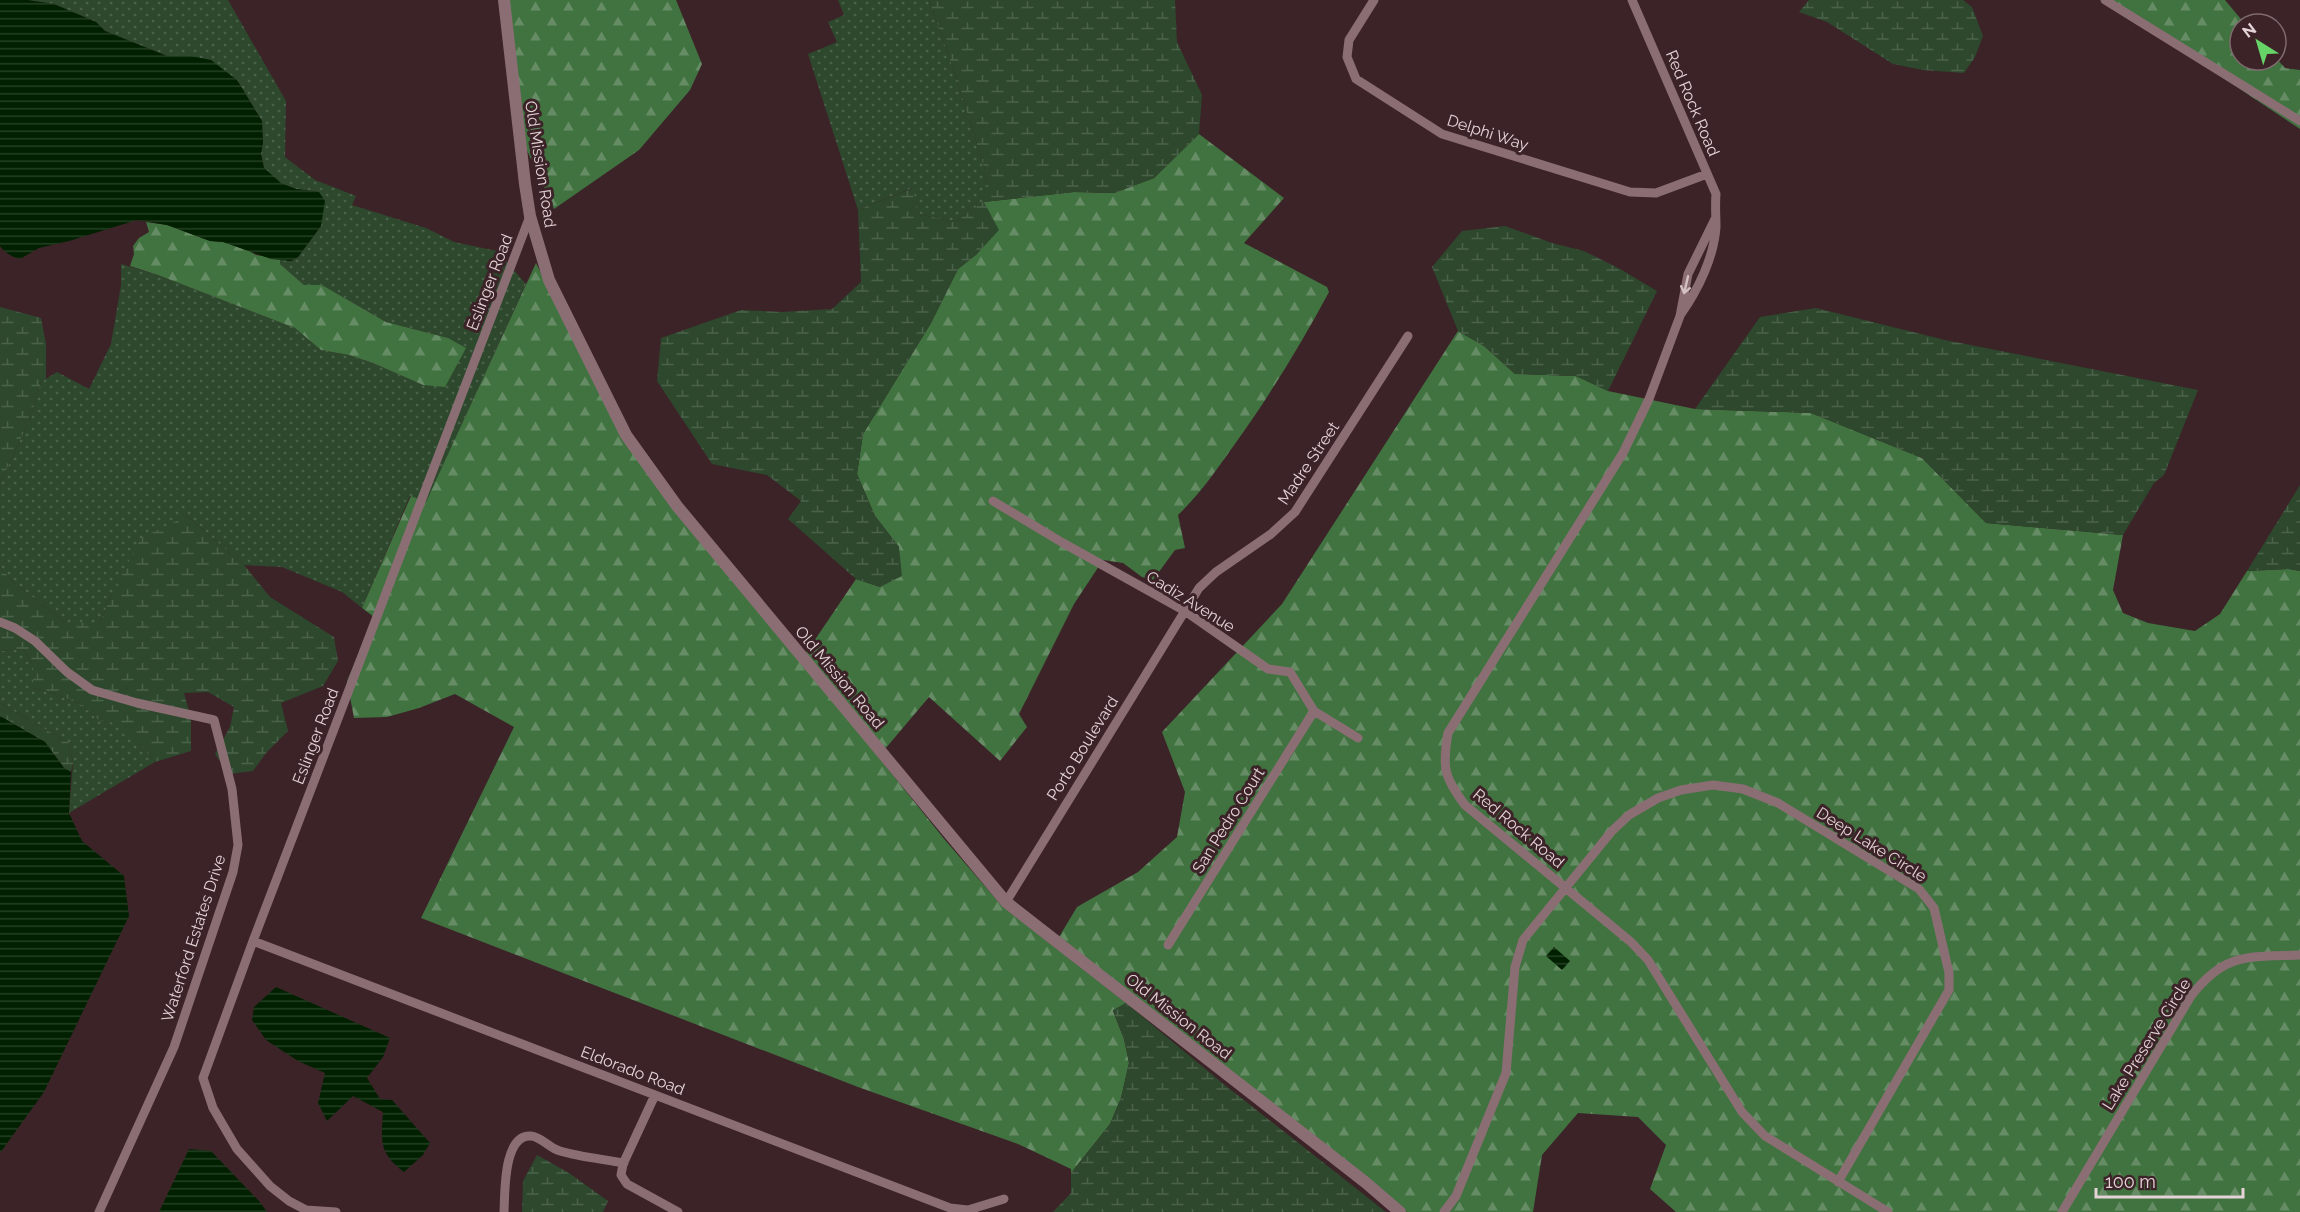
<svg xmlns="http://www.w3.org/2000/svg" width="2300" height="1212" viewBox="0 0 2300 1212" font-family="Raleway,sans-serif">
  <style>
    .grass { fill: url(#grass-dots) }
    .forest { fill: url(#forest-firs) }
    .wetland { fill: url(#wetland-marsh) }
    .water { fill: url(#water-rules) }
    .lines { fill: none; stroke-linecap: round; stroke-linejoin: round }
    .minor { stroke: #8b6e74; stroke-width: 9 }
    .tertiary { stroke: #8b6e74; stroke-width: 12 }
    .oneway { stroke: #d3c0c3 }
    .labels { text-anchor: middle; stroke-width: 6; stroke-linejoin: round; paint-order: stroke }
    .street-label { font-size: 16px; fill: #e5d4d7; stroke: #3b2328 }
  </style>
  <defs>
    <pattern id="grass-dots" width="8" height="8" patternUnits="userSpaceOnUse" patternTransform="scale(1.5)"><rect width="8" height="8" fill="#2d482c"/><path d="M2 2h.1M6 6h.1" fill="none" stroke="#4b624a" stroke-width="1.8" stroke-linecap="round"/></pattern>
    <pattern id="forest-firs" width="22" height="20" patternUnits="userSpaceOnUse" patternTransform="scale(1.5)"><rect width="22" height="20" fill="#417340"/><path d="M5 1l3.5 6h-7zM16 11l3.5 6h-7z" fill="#658c64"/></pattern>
    <pattern id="wetland-marsh" width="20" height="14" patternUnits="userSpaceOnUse" patternTransform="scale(1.5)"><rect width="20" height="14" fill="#2d482c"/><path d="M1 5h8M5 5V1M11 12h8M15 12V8" fill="none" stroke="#4b624a"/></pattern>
    <pattern id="water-rules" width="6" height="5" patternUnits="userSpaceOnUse" patternTransform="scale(1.5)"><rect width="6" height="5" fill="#002000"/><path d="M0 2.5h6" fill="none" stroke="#254024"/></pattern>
  </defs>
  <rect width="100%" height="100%" fill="#3b2328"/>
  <path class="grass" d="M27,0h201l58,101 -1,56 30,23 41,16 -4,9 74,23 28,14 43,9 29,33 -100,219 -16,-7 -48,112 -20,-16 -60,-25 -38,-2 -57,-49 -75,77 -12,30h-34l-53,-41 -13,-15v-84l30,-64 11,-37 16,-10 32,17 22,-45 10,-59v-21l37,11 137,53 26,22 28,5 24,8 50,22 25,-47 -62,-16 -64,-37h-18l-24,-21v-5l11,2 7,-4 23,-31 -2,-34 -23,-3 -16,-6 -16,-15 -3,-15 2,-10 -1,-22 -25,-41 -46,-24h-24l-62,-25 -9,-9 -42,-18z
    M838,0h91l27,77 29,93 2,30 -33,22 -35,-8 -7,-26 -54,22 -50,-156 29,-12 -9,-20 16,-7z
    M23,649l10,16v23l23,6 24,10 20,17 23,2 32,39 -86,51 4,-50 -4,-20 -69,-40v-52z"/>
  <path class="forest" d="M509,0h167l26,64 -12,26 -51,60 -85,59 -29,-63z
    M2106,0h119l20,24h-5v36h36v-2l9,10 15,2v59z
    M1199,134l85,64 -40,45 83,44 2,5c-29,54 -61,106 -97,156 -17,24 -33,47 -54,67l7,33 -10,2 -22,30 -11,-3 -19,-14 -20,-3 -29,44 -55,110 8,13 -27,34 -71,-64 -44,52 -79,-96 50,-74 24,8 19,-40 -24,-31 -18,-42 6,-40 68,-111 27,-54 19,-15 6,-52 91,-10 40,1 40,-15z
    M146,222l21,3 43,16 13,1 23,7 10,6 24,4v5l24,21h18l64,37 62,16 18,10 -21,39 -22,-2 -50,-22 -24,-8 -28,-5 -26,-22 -137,-53 -28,-9 4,-12 -1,-8 6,-8 10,-6z
    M536,263l86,175 323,402 57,66 124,97 -13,8 11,28 5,24 -8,35 -11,26 -39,49v-4l-53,-25 -160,-57 -437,-169 93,-191 -59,-33 -36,14 -32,9 -33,1 -7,-37 27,-64 -12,-9 49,-112 15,6z
    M1458,331l26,15 31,28 61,2 32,15 87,18 116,4 111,45 64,65 137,12 -10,55 10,23 25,10 47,8 25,-17 27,-43 42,-2 11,2v641h-624l-26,-23 16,-44 -28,-28 -60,-4 -36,42 -9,57h-126l-40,-34 -308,-241 18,-30 61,-35 39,-35 8,-45 -23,-60 120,-128z"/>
  <path class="wetland" d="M929,0h246l2,42 25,53 -3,39 -45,44 -40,15 -40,-1 -90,10 15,28 -22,24 -19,15 -27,54 -68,111 -6,40 18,42 24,31 3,29 -22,11 -24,-8 -68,-60 13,-18 -34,-26 -55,-11 -55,-83 4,-43 80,-28 41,2 50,-3 29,-27 -3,-72 55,-22 6,26 35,8 32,-22 -1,-30 -29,-93z
    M1809,0h154l9,7 11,29 -8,21 -11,16 -41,-3 -30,-6 -66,-42 -28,-10z
    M1505,226l47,17 32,8 38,19 35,21 -49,100 -32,-15 -61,-2 -31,-28 -26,-15 -26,-64 30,-36z
    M0,307l41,11 5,26v35l-5,3 -11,37 -30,64z
    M1816,308l129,32 253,50 -34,85 -10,8 -31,52 -137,-12 -64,-65 -111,-45 -116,-4 65,-92z
    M2300,485v86l-11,-2 -42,2z
    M187,516l57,49 26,32 64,40 4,24 -15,25 -42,17 7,28 -22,22 -13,18 -24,3 -14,-20 15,-27 4,-20 -26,-15 -24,1 7,25v33l-36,11 -32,-38 -23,-3 -20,-17 -24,-10 -23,-6v-23l-10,-16 -23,2v-84l13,15 53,41h34l12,-30 29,-55z
    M0,703l69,40 4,20 -2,9 -7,-4 -19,-26 -45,-26z
    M1126,1003l95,79 165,130h-333l18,-19v-20l39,-49 11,-26 8,-35 -5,-24 -11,-29z
    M537,1155l32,18 39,28 -5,11h-81l1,-31z"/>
  <path class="water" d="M0,0h27l27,4 42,18 9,9 62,25h24l20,4 26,20 25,41 1,22 -2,11 3,14 17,15 15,6 23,3 6,9 -4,25 -23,31 -7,4 -20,-2 -48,-17 -13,-1 -43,-16 -30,-5 -68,21 -30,7 -19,11c-8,-2 -15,-6 -20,-13z
    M0,716l45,26 19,26 7,4 -2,41 13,28 42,35 5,40 -85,176 -44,61z
    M1554,947l16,14 -8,9 -16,-14z
    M276,987l114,51 -7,19 -16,21 13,21 12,1 38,43 -7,12 -19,17c-25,-19 -23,-30 -21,-60l-30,-16 -26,25 -9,-18 7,-30 -27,-12 -32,-21 -14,-20 2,-13z
    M189,1149l22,2 48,50 8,11h-108z"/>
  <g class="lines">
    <path class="minor" d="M1374,0l-25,40 -2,17 9,22 86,55 188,58 26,1 51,-19
      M1632,0l84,194c-1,11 0,22 0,33 -2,30 -18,63 -35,87
      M2105,0l195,121
      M1715,219l-27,55 -8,42 -31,83 -26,54 -175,280c-6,35 -4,44 17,72l166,137 17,18 94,152 23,24 123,76
      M993,501l70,42 122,68 83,58 22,3 24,39 44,27
      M0,622l15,6 20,13 32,31 25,18 45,13 77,17 18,69 6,56 -5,27 -59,175 -75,165
      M1006,902l193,-314 17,-16 55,-38 24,-22 113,-176
      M253,941l697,267 18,2 36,-11
      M1168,945l146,-234
      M655,1095l-32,69 -2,11 6,9 51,28
      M336,1212l-30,-2 -17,-9 -19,-15 -33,-37 -24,-41 -10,-30 50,-137 277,-725
      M504,1212c1,-18 -1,-78 27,-76 11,1 18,12 29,15 20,6 42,8 64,12
      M1444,1212l12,-16 50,-123 9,-106 8,-27 89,-109 17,-16 29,-17 23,-8 32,-5 30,4 35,14 141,86 15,19 15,65v17l-111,192
      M2062,1212l129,-216c34,-44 58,-39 109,-41"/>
    <path class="tertiary" d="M504,0l21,184 5,32 19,64 77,155 51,71 329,396 359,280 35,30"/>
  </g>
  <defs><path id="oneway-shaft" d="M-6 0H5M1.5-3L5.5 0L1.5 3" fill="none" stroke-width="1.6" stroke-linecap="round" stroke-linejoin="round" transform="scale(1.5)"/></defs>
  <use class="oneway" href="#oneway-shaft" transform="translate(1686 285) rotate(103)"/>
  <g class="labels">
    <g class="street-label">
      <text transform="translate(1693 103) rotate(67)" y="6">Red Rock Road</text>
      <text transform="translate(1488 132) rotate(18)" y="6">Delphi Way</text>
      <text transform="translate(541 164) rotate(81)" y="6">Old Mission Road</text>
      <text transform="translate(489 282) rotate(-69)" y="6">Eslinger Road</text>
      <text transform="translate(1308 463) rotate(-56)" y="6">Madre Street</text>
      <text transform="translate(1191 601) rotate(32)" y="6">Cadiz Avenue</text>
      <text transform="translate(840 677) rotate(50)" y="6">Old Mission Road</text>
      <text transform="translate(315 736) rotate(-69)" y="6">Eslinger Road</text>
      <text transform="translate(1082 748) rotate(-58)" y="6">Porto Boulevard</text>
      <text transform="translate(1228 820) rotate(-58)" y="6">San Pedro Court</text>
      <text transform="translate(1519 828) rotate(40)" y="6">Red Rock Road</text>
      <text transform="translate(1872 844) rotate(32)" y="6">Deep Lake Circle</text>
      <text transform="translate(193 938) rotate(-72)" y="6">Waterford Estates Drive</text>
      <text transform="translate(1179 1016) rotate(38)" y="6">Old Mission Road</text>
      <text transform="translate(2146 1044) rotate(-58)" y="6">Lake Preserve Circle</text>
      <text transform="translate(633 1070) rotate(21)" y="6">Eldorado Road</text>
    </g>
  </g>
  <g transform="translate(2258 42) rotate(323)"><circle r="28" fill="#3b2328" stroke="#7f6a6e" stroke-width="1.5"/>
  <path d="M0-4.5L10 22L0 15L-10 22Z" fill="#66d467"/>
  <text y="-9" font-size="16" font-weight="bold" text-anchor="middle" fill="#e5d4d7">N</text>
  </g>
  <path d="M2096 1188v9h147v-9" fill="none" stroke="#e5d4d7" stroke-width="3"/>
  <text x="2105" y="1188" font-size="18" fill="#e5d4d7" stroke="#3b2328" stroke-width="4.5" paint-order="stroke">100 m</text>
</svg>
